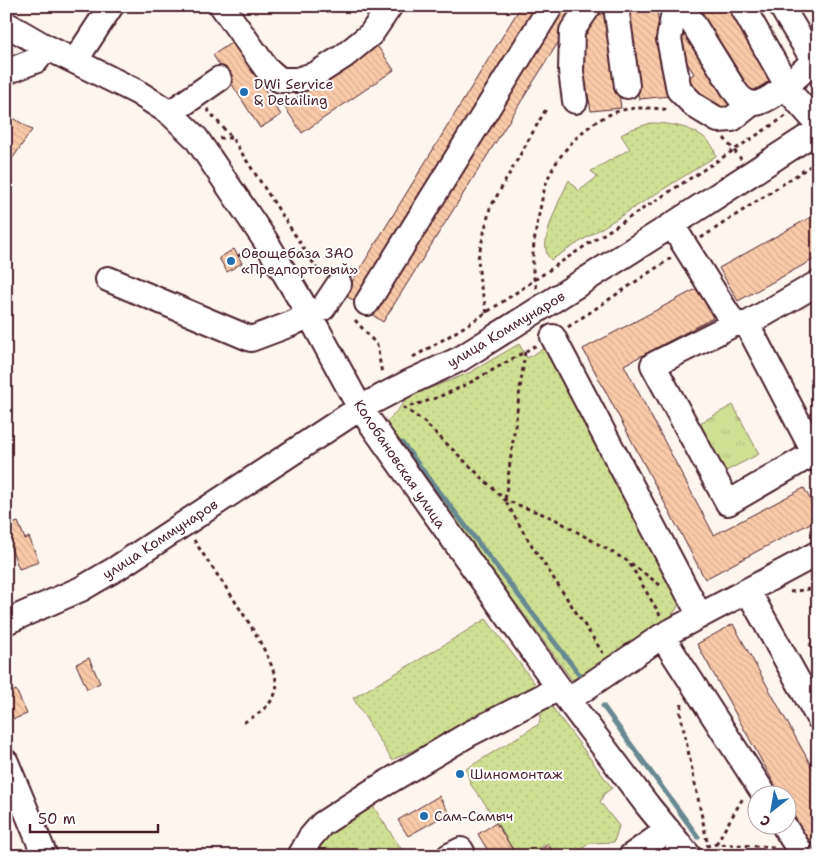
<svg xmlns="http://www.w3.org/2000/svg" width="824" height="862" viewBox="0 0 824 862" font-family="'Shantell Sans',sans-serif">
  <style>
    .grass { fill: url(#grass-dots); stroke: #8c8060 }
    .park { fill: url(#park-tufts); stroke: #8c8060 }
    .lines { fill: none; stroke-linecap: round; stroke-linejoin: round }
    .stream { stroke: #698992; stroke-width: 5 }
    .building { fill: url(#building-back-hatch); stroke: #4a1f2b }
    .minor-casing { stroke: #4a1f2b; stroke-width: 28 }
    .path { stroke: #4a1f2b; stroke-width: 3; stroke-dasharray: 4 4; stroke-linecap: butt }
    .minor { stroke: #fff; stroke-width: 24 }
    .poi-dot { fill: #1f6fb2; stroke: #fff; stroke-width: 2 }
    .labels { text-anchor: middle; stroke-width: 4; stroke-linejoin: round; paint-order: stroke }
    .poi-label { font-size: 14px; fill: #4a1f2b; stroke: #fff; text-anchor: start }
    .street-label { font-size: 14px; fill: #4a1f2b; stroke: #fff }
  </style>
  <defs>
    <pattern id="grass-dots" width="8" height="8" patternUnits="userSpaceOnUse" patternTransform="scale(1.25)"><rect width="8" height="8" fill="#cfe094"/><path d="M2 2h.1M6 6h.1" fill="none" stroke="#b3c080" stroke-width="1.8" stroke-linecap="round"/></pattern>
    <pattern id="park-tufts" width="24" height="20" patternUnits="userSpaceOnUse" patternTransform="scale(1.25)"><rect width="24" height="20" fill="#cfe094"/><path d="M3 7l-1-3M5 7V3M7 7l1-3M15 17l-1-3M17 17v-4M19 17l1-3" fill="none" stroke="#b3c080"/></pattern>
    <pattern id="building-back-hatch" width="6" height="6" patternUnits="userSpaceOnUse" patternTransform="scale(1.25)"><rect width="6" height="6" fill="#facba9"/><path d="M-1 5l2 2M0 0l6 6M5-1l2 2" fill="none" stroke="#d8ae92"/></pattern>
  </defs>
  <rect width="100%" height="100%" fill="#fef5ee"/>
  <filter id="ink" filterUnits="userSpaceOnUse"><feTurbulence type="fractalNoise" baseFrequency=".02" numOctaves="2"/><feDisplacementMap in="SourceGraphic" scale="10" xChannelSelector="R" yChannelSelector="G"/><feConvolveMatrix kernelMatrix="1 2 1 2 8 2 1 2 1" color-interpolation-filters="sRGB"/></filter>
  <g filter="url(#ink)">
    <path class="grass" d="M651,123c20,0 47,5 60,21 2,3 4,8 5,12l-165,104c0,-1 -4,-4 -4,-6 -7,-16 15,-59 22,-74l10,11 18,-14 -6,-6 39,-22 -9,-14 11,-6z
      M519,344l8,14 23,-13 131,257 -15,22 -94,56 -187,-256 25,-28 59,-23z
      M486,619l50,66 -77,44 -67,31 -39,-62 76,-44z
      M552,707l60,81 -8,6 -4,8 19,24 -5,16 -24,1 -18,13h-16l-8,-13 -21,13h-10l-31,-51 -15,-20 -5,-16 73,-45 3,-15z
      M371,803l33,50 -3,3h-90l7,-13z"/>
    <path class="park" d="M733,405l26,49 -35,18 -26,-48z"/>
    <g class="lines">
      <path class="stream" d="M402,443l177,231
        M603,706l95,131
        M711,855l1,1"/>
    </g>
    <path class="building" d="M521,6h19l-182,297 -14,-8z
      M564,6h17l-198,316 -12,-8z
      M621,6h35l15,90 -32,3z
      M691,6h40l43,72 -29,18z
      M807,6h11v18z
      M608,12l13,96 -30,3 -14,-77 15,-17z
      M687,30l48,79 -15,9 -36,-38 10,-6 -14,-23 4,-2 -7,-13z
      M234,41l47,74 -21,13 -47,-73z
      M376,44l18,26 -92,63 -18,-27z
      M6,113l26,17 -26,38z
      M818,213v44l-80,44 -19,-33z
      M234,249l8,14 -15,9 -8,-14z
      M698,288l15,30 -89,47 90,170 90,-47 14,26v5l-113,60 -122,-230z
      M18,522l7,17 4,-2 10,25 -20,7 -13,-34v-9z
      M733,624l85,154v56l-12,7 -20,-35v-12h-6l-83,-150z
      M818,639v21l-9,-16z
      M89,658l11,25 -13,6 -11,-25z
      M16,690l11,24 -13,5 -8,-17v-7z
      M439,796l10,17 -41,23 -10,-16z
      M496,823l21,33h-26l-13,-22z
      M548,845l7,11h-18l-2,-3z"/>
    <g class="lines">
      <defs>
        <path id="minor" d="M222,6l44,62 14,12h17l19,-6 28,-18 27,-22 19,-28
          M616,6l11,80
          M675,6l-6,33 10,51 16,16 23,14 14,-1 19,-15
          M677,6l12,11 46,74c4,6 8,10 15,12 16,5 52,-32 64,-42l-33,-55
          M742,6l51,90 25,28
          M6,24l38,22 93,46 33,21 26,25 69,102 45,76 50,92 199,280 89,118 41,50
          M75,61l36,-55
          M6,72l31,-12 7,-14
          M575,101l-4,-30 1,-40 17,-25
          M170,113l49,-34
          M672,225l62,99h13l71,136
          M108,279l143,60 40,-15 32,-16 16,-24
          M367,303l184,-297
          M734,324l-81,41 75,138 86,-50
          M747,324l71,-41
          M553,337l147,279
          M748,591l70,126
          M6,622l75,-33 36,-21 243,-160 50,-26 50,-23 212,-134 146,-95
          M662,636l102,158
          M568,700l94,-64 156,-83
          M6,762l39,94
          M783,824l20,32
          M300,856l10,-18 12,-14 49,-32 98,-58 90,-46
          M449,856l12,-6 3,6
          M631,856l37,-26"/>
      </defs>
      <use href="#minor" class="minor-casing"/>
      <path class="path" d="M207,109l25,29 89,137
        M219,138h13
        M724,138l17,21
        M701,238l117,-77
        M238,256l11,-6
        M537,288c-8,-17 -3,-50 1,-68 3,-15 5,-30 11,-44 14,-30 46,-62 79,-67 14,-2 28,-1 42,1
        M487,313l-7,-30 -2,-25 12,-50 56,-99
        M355,320l22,25 5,29
        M568,327l103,-69
        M525,352l-20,148 22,38 76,115
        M413,357c60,-33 115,-73 172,-111 67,-43 134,-86 201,-130
        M410,406c46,-11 86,-39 127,-61
        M403,407l20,14 82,79 48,18 76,44 31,23
        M194,540c16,27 90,123 82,151 -5,16 -21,25 -35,33
        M630,564l30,51
        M790,592l19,-3 9,-5
        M682,704l-2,8 28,134
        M716,844l27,-46
        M706,846l10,-2 58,3"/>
      <use href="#minor" class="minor"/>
    </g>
  </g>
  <g class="poi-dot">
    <circle cx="244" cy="92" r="5"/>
    <circle cx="231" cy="261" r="5"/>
    <circle cx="460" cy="774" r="5"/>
    <circle cx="424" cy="816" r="5"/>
  </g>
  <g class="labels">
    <g class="poi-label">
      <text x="254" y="89">DWi Service<tspan x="254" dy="16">&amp; Detailing</tspan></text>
      <text x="241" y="258">Овощебаза ЗАО<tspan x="241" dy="16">«Предпортовый»</tspan></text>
      <text x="470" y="779">Шиномонтаж</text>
      <text x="434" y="821">Сам-Самыч</text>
    </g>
    <g class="street-label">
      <text transform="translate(506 329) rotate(-31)" y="5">улица Коммунаров</text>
      <text transform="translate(400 464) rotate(56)" y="5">Колобановская улица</text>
      <text transform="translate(160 539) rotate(-33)" y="5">улица Коммунаров</text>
    </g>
  </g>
  <rect width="824" height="862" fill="none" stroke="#fff" stroke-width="25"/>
  <rect x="12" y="12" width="799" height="837" fill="none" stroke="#4a1f2b" stroke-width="2" filter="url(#ink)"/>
  <g transform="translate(772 810) rotate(211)"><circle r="24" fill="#ffffff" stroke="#b7a5aa"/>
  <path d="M0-4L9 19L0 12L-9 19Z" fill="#1f6fb2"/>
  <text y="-8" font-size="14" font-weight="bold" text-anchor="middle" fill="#4a1f2b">С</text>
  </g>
  <path d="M30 824v8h128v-8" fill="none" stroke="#4a1f2b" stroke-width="2.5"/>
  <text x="38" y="824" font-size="15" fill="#4a1f2b" stroke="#ffffff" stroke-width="4" paint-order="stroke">50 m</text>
</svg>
